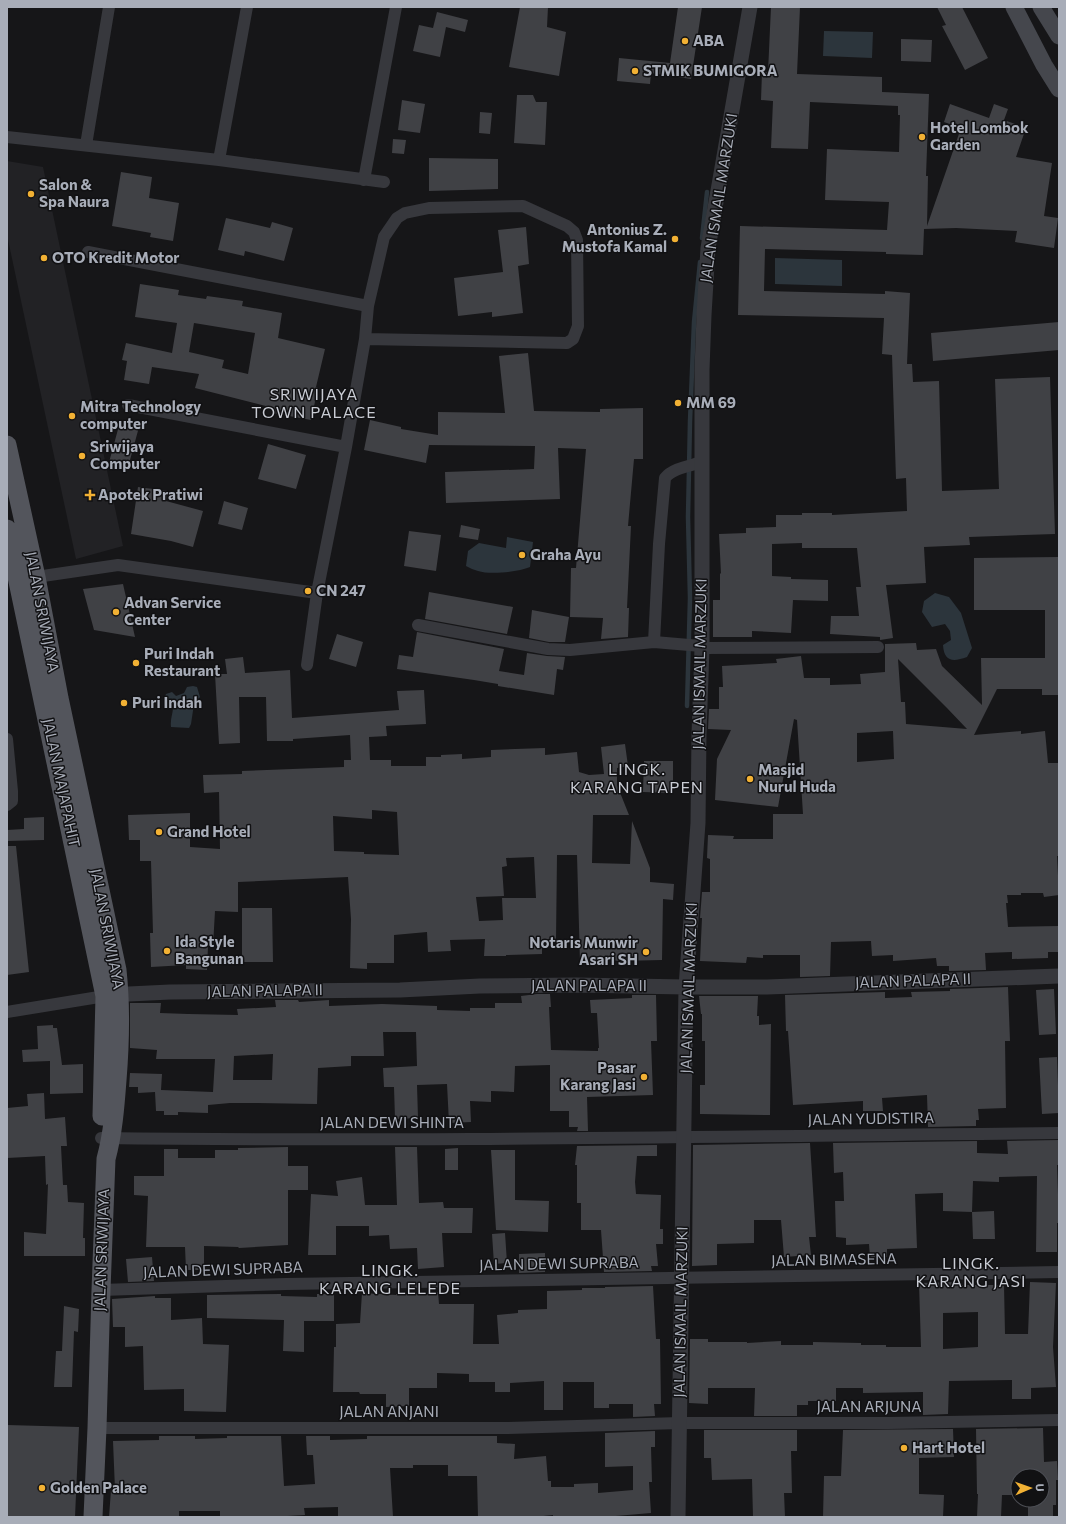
<svg xmlns="http://www.w3.org/2000/svg" width="1066" height="1524" viewBox="0 0 1066 1524" font-family="Commissioner,sans-serif">
  <style>
    .built { fill: #222225 }
    .water { fill: #2c353c }
    .lines { fill: none; stroke-linecap: round; stroke-linejoin: round }
    .stream { stroke: #2c353c; stroke-width: 4.5 }
    .building { fill: #404145; fill-rule: evenodd }
    .minor { stroke: #37383d; stroke-width: 12 }
    .tertiary { stroke: #37383d; stroke-width: 15 }
    .secondary { stroke: #45474d; stroke-width: 17 }
    .primary { stroke: #53555c; stroke-width: 19 }
    .poi-dot { fill: #f2b134; stroke: #111113; stroke-width: 1.5 }
    .labels { text-anchor: middle; stroke-width: 3; stroke-linejoin: round; paint-order: stroke }
    .poi-label { font-size: 15px; font-weight: bold; fill: #a8adb8; stroke: #111113; text-anchor: start }
    .street-label { font-size: 15px; fill: #a8adb8; stroke: #111113 }
    .neighbourhood-label { font-size: 16px; letter-spacing: 1px; fill: #c9ccd4; stroke: #111113 }
  </style>
  <rect width="100%" height="100%" fill="#161618"/>
  <path class="built" d="M7,161l36,6 80,379 -47,13 -69,-324z"/>
  <path class="water" d="M824,31l49,1 -1,26 -49,-2z
    M775,258l67,2v26l-67,-2z
    M507,537l26,5 -3,25c-12,5 -40,8 -52,4 -4,-1 -8,-3 -12,-5l2,-15 11,-8 27,5z
    M935,593l14,4 12,16 11,35 -5,9c-14,5 -23,5 -24,-12l8,-5 -1,-9 -5,-7 -13,3 -10,-15 2,-11z
    M193,686l4,1 3,10 -6,7 -3,20 -2,4 -18,-1c-1,-8 2,-13 2,-20l-9,-8 2,-5 6,-2 4,4 8,-3 3,-6z"/>
  <g class="lines">
    <path class="stream" d="M702,238l5,-46
      M687,706l3,-108 -2,-81 2,-96 4,-99 6,-60"/>
  </g>
  <path class="building" d="M520,7h28l-1,20 19,5 -7,44 -50,-9z
    M678,7h24l-11,72 -40,-6 -1,11 -33,-3 2,-23 51,5z
    M771,7h29l-3,67 85,3v15l47,2 -3,82h2l-1,50 34,-98 -17,-6 6,-18 39,14 5,-14 14,5 -4,11 22,8 -10,29 36,6 -8,53 14,2 -4,30 -39,-6 2,-11 -61,-3 -32,1 -1,26 -37,-1v-2l-121,-3 -1,42 121,3v-3l25,2 -3,71h5l1,18 26,-1 3,110 57,-2 -4,-110 55,-2 5,157 -86,3 1,8 -46,2 2,36 -40,2 7,53 -13,2v-3l-50,-3 1,-18h28l-3,-29h5l-4,-39h-55v-5l-30,1v32l19,1v2l37,1v21l-35,-1 -2,33 -39,-2v6h-39v-37h7v-27l1,1 -2,-40 27,-1v-5l30,-1v-12h26v-2h30v2l75,-4 -1,-33 -10,1 -4,-124 -10,-1 2,-36 -146,-3 2,-89 147,4 2,-28 -64,-2 2,-51 72,3 1,-37h-2v-9l-88,-4 -2,47 -37,-1 2,-47 -12,-1 1,-28h6z
    M937,7h25l26,51 -23,12 -23,-44 4,-1z
    M437,12l31,8 -3,12 -19,-5 -6,30 -27,-6 6,-26 14,3z
    M901,39l31,1 -1,22 -30,-1z
    M517,95h16l3,7h11l-2,43 -31,-2z
    M402,100l23,4 -5,29 -22,-3z
    M480,112l12,1 -2,21 -11,-1z
    M393,139l13,1 -2,14 -12,-1z
    M429,158l69,1v30l-69,2z
    M121,172l31,5 -3,21 30,5 -6,38 -23,-4 1,-4 -39,-7z
    M226,218l44,10 2,-6 21,6 -9,33 -39,-10 -1,5 -26,-6z
    M526,227l3,37 -11,2 5,47 -31,4v-5l-34,4 -4,-38 49,-6 -5,-42z
    M140,284l39,6 -1,5 28,4 1,-3 36,5 -1,5 40,7 -4,25 47,11 -9,38 2,1 -7,32 -38,-7 1,-5 -79,-20 4,-14 -47,-7 -3,17 -25,-4 3,-19 -5,-1 4,-17 46,10 5,-30 -42,-6zM194,323l61,10 -7,41 -26,-6 2,-8 -35,-8z
    M1059,322v28l-126,11 -2,-28z
    M528,353l6,58 66,1v-3l43,-1v51h-9l-6,67h3l-4,82h2l-1,29 -27,2 2,-21 -33,-1 1,-49h5l10,-119 -28,-1 2,51 -114,4 -1,-31 89,-3 1,-23 -106,-1 -3,18 -62,-13 6,-30 31,7v2l37,6v-23l67,1 -6,-57z
    M120,422l19,5 -12,44 -19,-5z
    M268,444l38,11 -10,34 -38,-10z
    M138,487l30,4 -2,10 37,10 -10,36 -22,-6 -40,-7z
    M224,501l24,7 -6,22 -24,-6z
    M461,525l19,4 -2,11 -19,-3z
    M409,531l32,4 -5,36 -32,-5z
    M1059,557v138h-17v-6h-45l-23,46 47,-4v3l24,-3 3,32h11v93h-2l2,39 -15,2 -1,-4h-22v2h-14l1,8h-2l2,24 51,-1v26h-11v6l-36,1v-7l-27,1 1,17 -37,1v-5h-12l-1,-8 -43,3v-6l-21,1 -1,-15 -40,1 -1,34 -30,1v-22h-37v3l-16,-1 -1,6 -46,-2 2,-43h-2l2,-26h8v-33l-3,-1 1,-23 26,1 -1,3h40v-25h30l-6,-94 -3,-1 -16,88 -63,-7 2,-41 14,-29 -23,-1 1,-20h10v-22h4l-1,-21 55,-3 -1,-4 25,-3 3,22h26v7l31,-1 -1,-10 25,-2v-28l31,-1 1,7 19,-1 6,17 40,39 -1,-47h64v-48h-71v-52zM898,659l49,49 20,21 -61,-5 -1,-22h-4zM893,731l1,28 -37,3v-29z
    M123,584l12,53 -41,-7 -11,-41z
    M429,592l84,15 -6,27 -82,-15z
    M532,610l37,7 -4,25h-16l-20,-4z
    M417,632l87,17 -5,22 25,4 3,-22 20,3 18,1 -2,13 -6,-1 -3,26 -56,-9v-2l-24,-4 -77,-11 2,-14 14,2z
    M337,634l26,8 -7,25 -27,-8z
    M243,657l2,16 45,-3 2,48 107,-8 -2,-19 27,-1 2,34 -40,2 1,10 -18,1 1,23h21v6h35v-9h15v-2l21,-1v5l29,-2v-7l54,-2v7l32,-3 2,20 10,3 15,-1 -3,-27 24,-3 3,22 -11,2v17l12,30h-36l-1,48 38,1 2,-43 18,47v14l24,2 -1,16 -10,-1 -1,61 -43,1 -24,-3v5h-15l-3,-108h-20l-1,85 -14,-1v15l-36,1v1h-22l1,-17 -35,1 1,11 -23,1 -1,-20 -33,3v28h-27v6l-17,-1 1,-49 -3,-42 -110,5v30l-23,-1 -2,35h-5l-1,24 -21,-1v-4l-35,2 -1,-34h3l-2,-72h-11v-21h-11l-1,-25 62,-2v34l30,2 -1,-57 -15,1 -1,-18 39,-1v-3l102,-4v-7h7l-1,-25 -57,4v2h-26l-1,-44h-27l1,46 -21,1 -4,-70h12l-2,-15zM372,810l25,2 2,43 -35,-1v-2l-30,-1 -1,-35 39,3zM534,857l2,41h-34l1,22 -24,1 -3,-24 28,-1 -2,-29 5,-1 -1,-8z
    M644,761h29v32l-30,-1z
    M44,817v23l-37,1v-11l17,-1v-11z
    M7,846h9l13,126 -22,3z
    M242,908h30l1,54h-31z
    M1008,987l2,54h-5l1,67 -28,1 1,11h-3v6l-48,1 -1,-32 -45,3 1,13h-20v-10l-70,4 -5,-74h-2l-1,-36 100,-3v6l27,-1 -1,-5 39,-1v-2z
    M1054,989l2,45 -17,1 -3,-45z
    M537,994h13l1,13h-2l2,43 47,1v-3h1l-2,-35h-6l-1,-13 42,-2v-3h24l1,46h-6l2,54 -66,2 1,34h-11l1,-4h-9v-16h-19v-46l-35,1 -1,26 -23,-1v11l-21,-1 1,21 -22,1 -2,-39 -30,1 1,33 -23,1 -1,-32h-10l-1,-19 34,-2 -1,-34h-33l1,24h-33v10l-33,2 -1,36 -60,-1h-27l-22,2v8l-30,-1v3h-14v-4h-8l-1,-19 -17,1v-6h-9l1,-14 32,1 -1,16 52,2 2,-33h-59l1,-9 -27,-2v-45h31l-1,10 28,1 50,1 -1,-6 39,-2 -1,-7h23l1,2 30,-2v6l53,-2 55,2v4l33,1v-3h25v-5h27l-1,-7zM273,1054l-1,26h-39l1,-24z
    M699,996h59l-1,20h2v9l12,-1 -1,91 -70,-1v-29h5v-44h-3v-27h-1z
    M53,1025v3h4l5,37 21,-1v29l-33,1v-33l-27,1 -1,-12 16,-1 -1,-23z
    M1057,1057l2,56 -17,1 -3,-56z
    M44,1093l1,26 20,-2 2,29h-6l2,39h4l1,17 16,1 -1,35h2v18h-61v-24l22,2 2,-50 -2,1 -1,-29 -38,2v-50l21,-2 -1,-12z
    M1059,1140v25h-2l2,58h-2v29h-21l1,-76 -38,1v5l-26,-1 -1,31 -29,-1v-18l-28,1 2,54 -30,1v8l-17,1 -1,-14 -23,1v-7l-10,-1 -1,-36h9l-1,-29 -9,1 -1,-30 144,-2v12l31,1 -1,-13z
    M810,1143l6,94h-7l2,18 -27,2 -3,-37h-27v23l-37,1v21l-25,1 1,-121z
    M657,1145v11h-20l-2,26 1,12 25,1 -1,34h3v15h-7l2,22h-7l1,5 -48,1 -3,-42h-20v-27h-4v-38h-2l2,-19z
    M288,1147v19h20v24h-20v55l-49,3 -1,-1 -34,-1v24h-18l-1,-23h-39l2,-51 -14,-1v-19h30v-27h14v9h37v-8h23v-2z
    M395,1147h22l2,56 24,-1 1,6h29l-1,25h-30l2,34 -26,2 -1,-21 -27,1 -1,-14 -20,1v-10h-33v29h-28l3,-61 27,2 -2,-15 26,-4 3,28h32z
    M458,1148v22h-13v-21z
    M491,1150h24v50l34,1 -1,31 -52,-2z
    M994,1211l1,28h-22l-1,-27z
    M505,1233l2,30 -13,1 -2,-30z
    M545,1253v19l-26,1v-19z
    M152,1257l2,24 -26,1 -2,-23z
    M957,1282v3h47l1,49h23l2,-52 26,1 -3,64 3,40 -25,1v11h-19v-19l-63,1 -1,33 -25,1v-23l-60,1v-5h-27v13h-28v4h-11v11h-43l1,-28h-47v16l-19,-1 1,-64h18v3h39v1l34,-2v4h32v-3l48,1v2h25v2h35l-2,-64zM978,1312v35l-35,2v-36z
    M653,1286l3,53h4l1,65h-7l1,12 -22,1v-13h-24v4h-15v-26h-31v28h-19v-29l-34,2v9h-15v-10h-26v-8l-32,-1v15h-28v18l-23,1v-13h-26l-1,-2h-26l1,-45h2v-23l24,-1 2,-30 34,2v-1l42,-2 1,12h35l-1,40h26l-2,-29 21,-2v-3l29,-1v-18l35,-1v-2h23v-1z
    M281,1294v2l36,1v-3h17v27h-30v31l-21,-1 1,-31 -77,-2v-23z
    M155,1296v2h16v22l31,-2 1,26 26,1 -3,67 -42,-1v-22l-40,1 -1,-44 -18,1v-20h-12l-1,-28z
    M64,1306l15,3 -1,23 -4,-1 -2,56h-18l2,-36h6z
    M7,1425l72,2 -4,90h-68z
    M1043,1428l1,34 13,-1 1,19h-2v25h-3v12h-25v-17h14v-24h-24v19h-16l-1,22h-24l1,-23h-1l-1,-65z
    M953,1429l1,28 -35,1v36l25,1 -1,22h-120l1,-41h17l2,-46z
    M704,1430h93v21h-6l1,42h-8l1,24h-32l-1,-38 -40,1 -1,-22h-7z
    M655,1431v16h-4l1,35h-3l2,31 -47,4h-51v-2l-19,2h-56l-1,-41h-29v-11h-35v3h-23l3,49h-55v-10l-34,1 1,7 -35,2 -50,-1v-5h-41v6h-70l2,-27h4l-2,-49 46,-1v-4h36v3l32,-1v-2h54l3,50 31,-2 -2,-29h-6l-1,-19h24v4l37,-1v-3h130v7l18,1 -1,15 32,-3 2,25h3v6h23v-3l24,-1v10l35,-3v-24l-28,1v-34z"/>
  <g class="lines">
    <path class="minor" d="M7,137l212,23 165,22
      M86,145l23,-138
      M219,160l28,-153
      M364,180l32,-173
      M88,252l280,54
      M128,405l218,42
      M36,577l82,-12 199,28
      M418,625l130,24 22,1 84,-8 5,-98 6,-66c8,-10 25,-12 37,-16
      M654,642l47,4
      M702,648l176,-1
      M307,665l10,-72 29,-146 19,-108 3,-33 16,-69 13,-19 8,-5 24,-5 94,-2 44,20 7,6 3,8 1,86 -5,13 -6,4 -202,-4
      M7,739l5,52v10l-5,4
      M7,1012l98,-16
      M101,1138c319,4 639,-2 958,-5
      M101,1290l185,-6 773,-12
      M97,1428h411l172,-5h209l170,-3"/>
    <path class="tertiary" d="M108,995l62,-3 230,-2 80,-4 96,-1 110,2h81l292,-11
      M678,1517l8,-530 12,-164 1,-89 3,-86v-278l2,-55 4,-67 42,-241"/>
    <path class="secondary" d="M1014,7l30,58 15,24
      M1041,7l18,29"/>
    <path class="primary" d="M7,445l29,132 23,121 58,272c4,37 3,73 0,110 -2,27 -4,53 -11,79l-5,131 -4,138 -4,89
      M7,529l98,467 -3,120"/>
  </g>
  <g class="poi-dot">
    <circle cx="685" cy="41" r="4"/>
    <circle cx="635" cy="71" r="4"/>
    <circle cx="922" cy="137" r="4"/>
    <circle cx="31" cy="194" r="4"/>
    <circle cx="675" cy="239" r="4"/>
    <circle cx="44" cy="258" r="4"/>
    <circle cx="678" cy="403" r="4"/>
    <circle cx="72" cy="416" r="4"/>
    <circle cx="82" cy="456" r="4"/>
    <path d="M88 489h4v4h4v4h-4v4h-4v-4h-4v-4h4z"/>
    <circle cx="522" cy="555" r="4"/>
    <circle cx="308" cy="591" r="4"/>
    <circle cx="116" cy="612" r="4"/>
    <circle cx="136" cy="663" r="4"/>
    <circle cx="124" cy="703" r="4"/>
    <circle cx="750" cy="779" r="4"/>
    <circle cx="159" cy="832" r="4"/>
    <circle cx="167" cy="951" r="4"/>
    <circle cx="646" cy="952" r="4"/>
    <circle cx="644" cy="1077" r="4"/>
    <circle cx="904" cy="1448" r="4"/>
    <circle cx="42" cy="1488" r="4"/>
  </g>
  <g class="labels">
    <g class="poi-label">
      <text x="693" y="46">ABA</text>
      <text x="643" y="76">STMIK BUMIGORA</text>
      <text x="930" y="133">Hotel Lombok<tspan x="930" dy="17">Garden</tspan></text>
      <text x="39" y="190">Salon &amp;<tspan x="39" dy="17">Spa Naura</tspan></text>
      <text x="667" y="235" text-anchor="end">Antonius Z.<tspan x="667" dy="17">Mustofa Kamal</tspan></text>
      <text x="52" y="263">OTO Kredit Motor</text>
      <text x="686" y="408">MM 69</text>
      <text x="80" y="412">Mitra Technology<tspan x="80" dy="17">computer</tspan></text>
      <text x="90" y="452">Sriwijaya<tspan x="90" dy="17">Computer</tspan></text>
      <text x="98" y="500">Apotek Pratiwi</text>
      <text x="530" y="560">Graha Ayu</text>
      <text x="316" y="596">CN 247</text>
      <text x="124" y="608">Advan Service<tspan x="124" dy="17">Center</tspan></text>
      <text x="144" y="659">Puri Indah<tspan x="144" dy="17">Restaurant</tspan></text>
      <text x="132" y="708">Puri Indah</text>
      <text x="758" y="775">Masjid<tspan x="758" dy="17">Nurul Huda</tspan></text>
      <text x="167" y="837">Grand Hotel</text>
      <text x="175" y="947">Ida Style<tspan x="175" dy="17">Bangunan</tspan></text>
      <text x="638" y="948" text-anchor="end">Notaris Munwir<tspan x="638" dy="17">Asari SH</tspan></text>
      <text x="636" y="1073" text-anchor="end">Pasar<tspan x="636" dy="17">Karang Jasi</tspan></text>
      <text x="912" y="1453">Hart Hotel</text>
      <text x="50" y="1493">Golden Palace</text>
    </g>
    <g class="street-label">
      <text transform="translate(719 198) rotate(-81)" y="5">JALAN ISMAIL MARZUKI</text>
      <text transform="translate(42 612) rotate(79)" y="5">JALAN SRIWIJAYA</text>
      <text transform="translate(700 664) rotate(-89)" y="5">JALAN ISMAIL MARZUKI</text>
      <text transform="translate(61 783) rotate(78)" y="5">JALAN MAJAPAHIT</text>
      <text transform="translate(107 929) rotate(79)" y="5">JALAN SRIWIJAYA</text>
      <text transform="translate(913 981) rotate(-2)" y="5">JALAN PALAPA II</text>
      <text x="589" y="991">JALAN PALAPA II</text>
      <text transform="translate(689 988) rotate(-88)" y="5">JALAN ISMAIL MARZUKI</text>
      <text transform="translate(265 991) rotate(-1)" y="5">JALAN PALAPA II</text>
      <text transform="translate(871 1119) rotate(-1)" y="5">JALAN YUDISTIRA</text>
      <text x="392" y="1128">JALAN DEWI SHINTA</text>
      <text transform="translate(102 1250) rotate(-88)" y="5">JALAN SRIWIJAYA</text>
      <text transform="translate(834 1260) rotate(-1)" y="5">JALAN BIMASENA</text>
      <text transform="translate(559 1264) rotate(-1)" y="5">JALAN DEWI SUPRABA</text>
      <text transform="translate(223 1270) rotate(-2)" y="5">JALAN DEWI SUPRABA</text>
      <text transform="translate(681 1312) rotate(-89)" y="5">JALAN ISMAIL MARZUKI</text>
      <text x="869" y="1412">JALAN ARJUNA</text>
      <text x="389" y="1417">JALAN ANJANI</text>
    </g>
    <g class="neighbourhood-label">
      <text x="314" y="400">SRIWIJAYA<tspan x="314" dy="18">TOWN PALACE</tspan></text>
      <text x="637" y="775">LINGK.<tspan x="637" dy="18">KARANG TAPEN</tspan></text>
      <text x="971" y="1269">LINGK.<tspan x="971" dy="18">KARANG JASI</tspan></text>
      <text x="390" y="1276">LINGK.<tspan x="390" dy="18">KARANG LELEDE</tspan></text>
    </g>
  </g>
  <rect width="1066" height="1524" fill="none" stroke="#a8adb8" stroke-width="16"/>
  <g transform="translate(1030 1488) rotate(88)"><circle r="19" fill="#111113" stroke="#4d4f55"/>
  <path d="M0-3L7 15L0 10L-7 15Z" fill="#f2b134"/>
  <text y="-6" font-size="11" font-weight="bold" text-anchor="middle" fill="#a8adb8">U</text>
  </g>
</svg>
